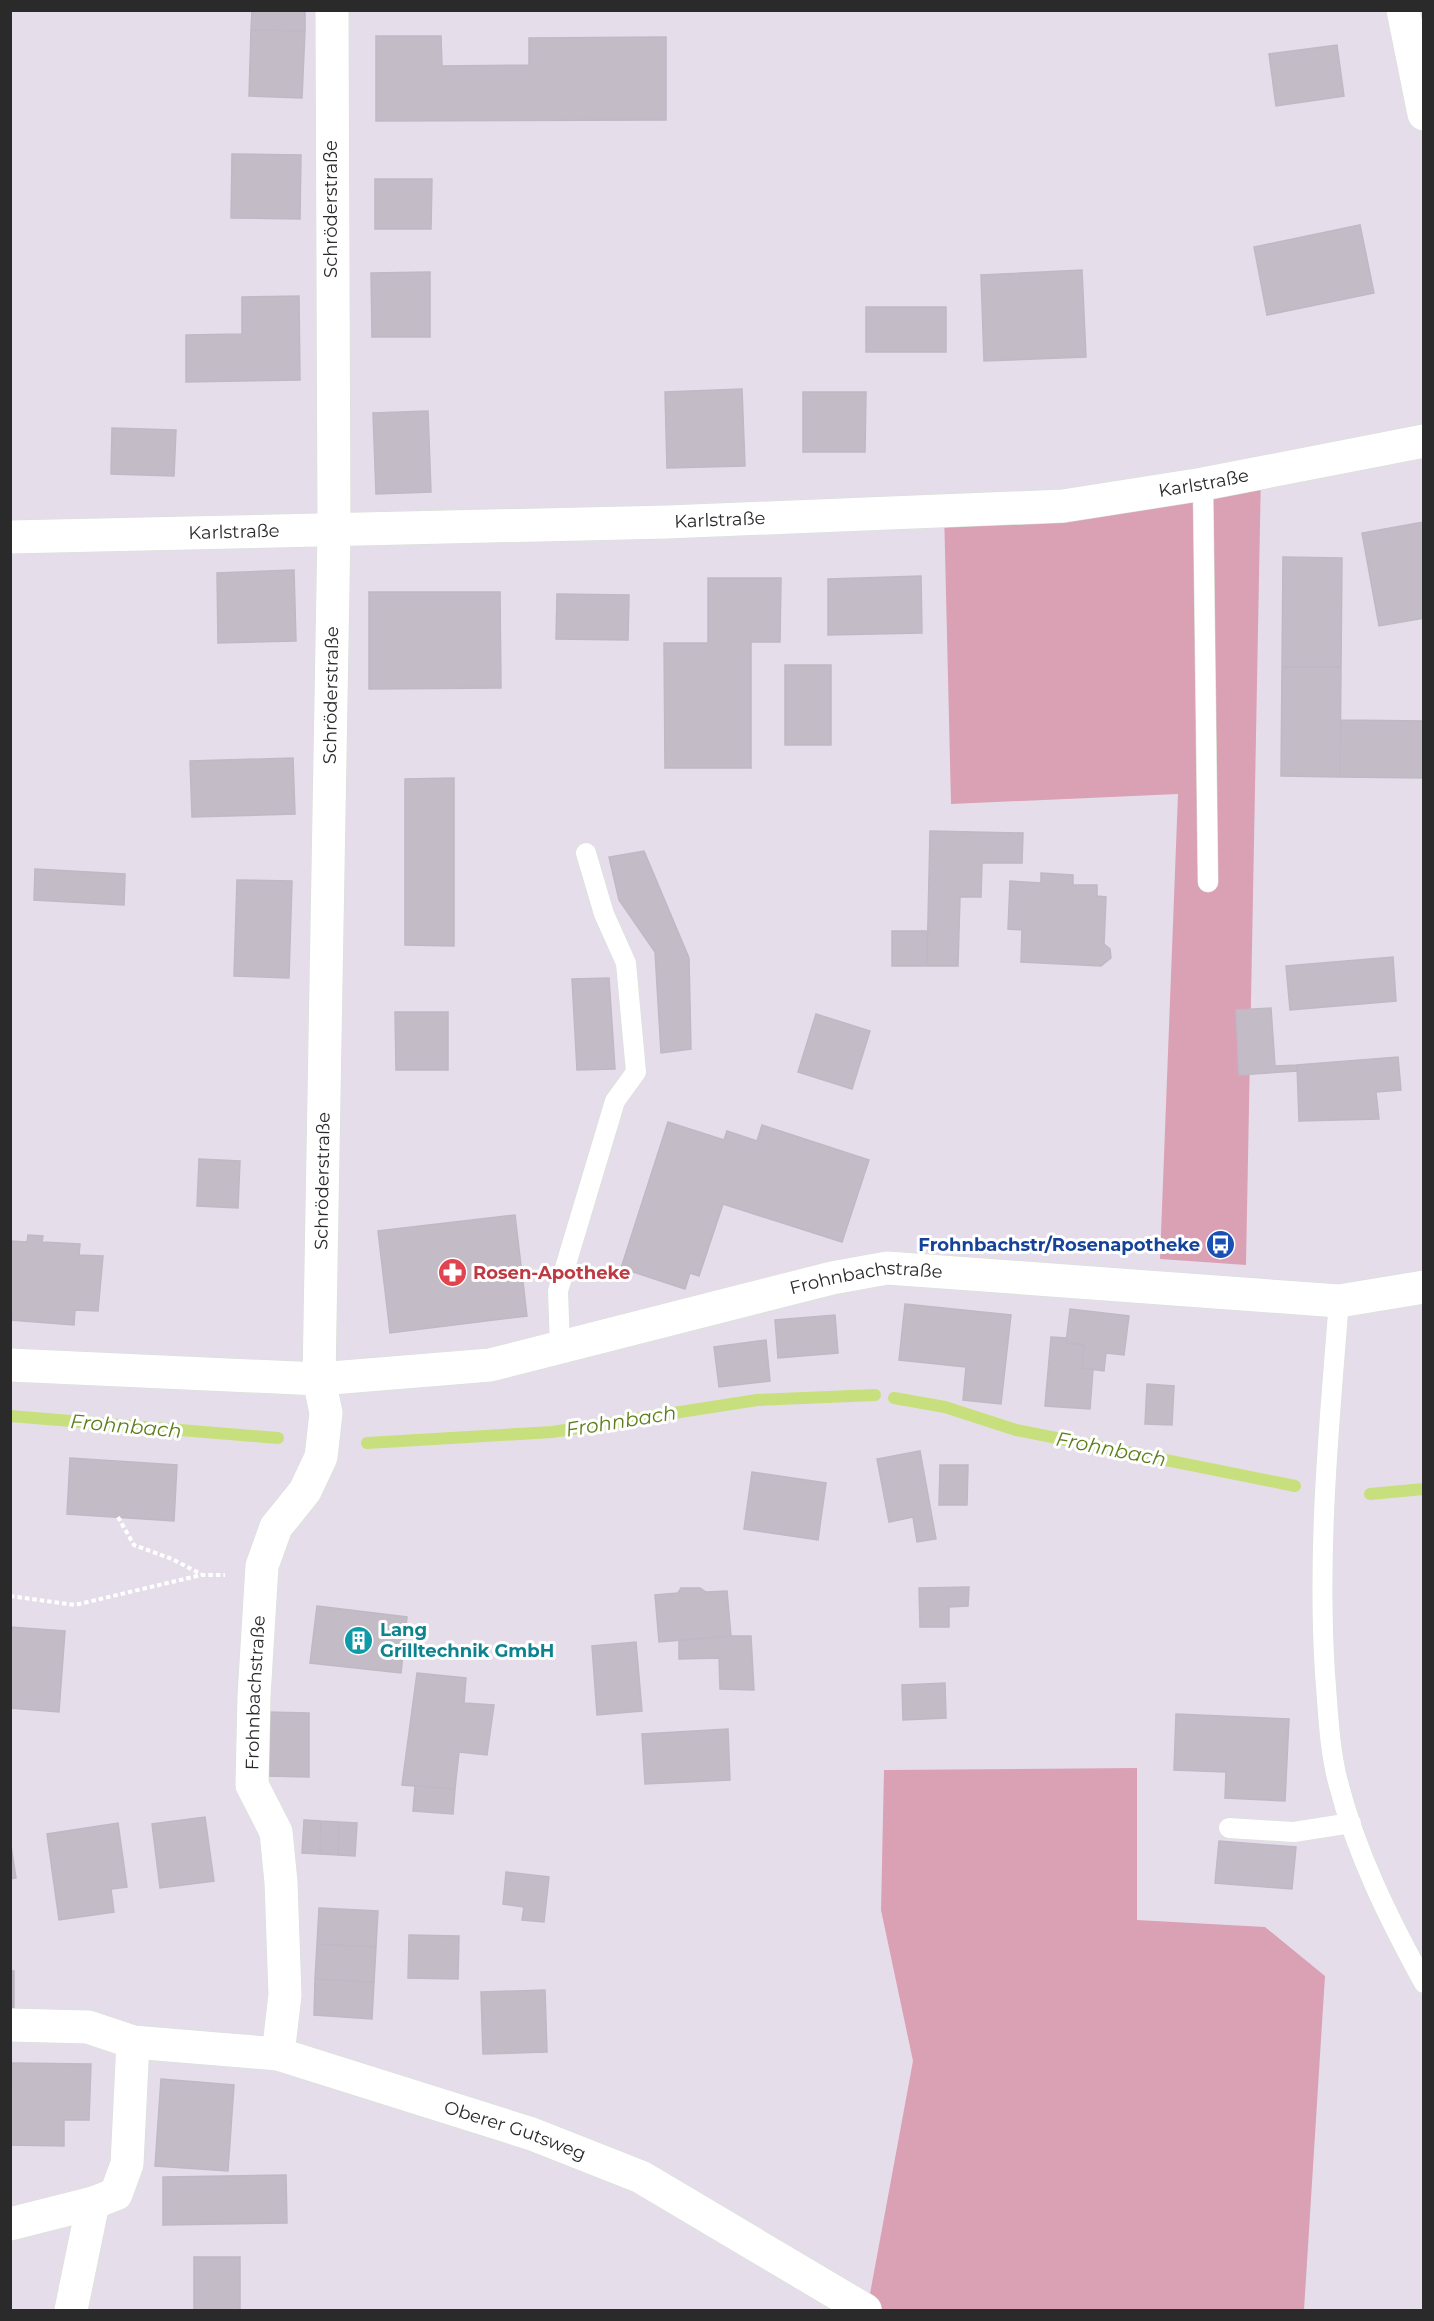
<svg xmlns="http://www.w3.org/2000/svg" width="1434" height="2321" viewBox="0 0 1434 2321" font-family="Montserrat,sans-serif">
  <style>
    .green { fill: #daa1b5 }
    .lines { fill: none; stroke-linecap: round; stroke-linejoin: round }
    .stream { stroke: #c7e07d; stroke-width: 12 }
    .building { fill: #c3bcc6; stroke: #c0b8c5; stroke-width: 1.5 }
    .service-casing { stroke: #d6e1d3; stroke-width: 21 }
    .minor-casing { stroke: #d6e1d3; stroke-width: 34 }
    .tertiary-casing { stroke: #d6e1d3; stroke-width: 34 }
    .path { stroke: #fff; stroke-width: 4; stroke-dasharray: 4.5 3; stroke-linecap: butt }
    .service { stroke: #fff; stroke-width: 20 }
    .minor { stroke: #fff; stroke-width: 33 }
    .tertiary { stroke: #fff; stroke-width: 33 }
    .labels { text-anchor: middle; stroke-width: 6; stroke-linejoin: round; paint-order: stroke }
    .street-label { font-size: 18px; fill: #2a2a2a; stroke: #fff }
    .transit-label { font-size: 18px; font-weight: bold; fill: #164399; stroke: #fff; text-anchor: end }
    .health-label { font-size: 18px; font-weight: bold; fill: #be3a42; stroke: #fff; text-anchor: start }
    .culture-label { font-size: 18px; font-weight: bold; fill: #0d838f; stroke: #fff; text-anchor: start }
    .water-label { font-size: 20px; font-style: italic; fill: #5e7e1d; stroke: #fff }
  </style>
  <rect width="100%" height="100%" fill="#e5deea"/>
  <path class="green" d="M1261,472l-15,793 -86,-6 18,-465 -227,10 -7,-294z
    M1137,1768v152l128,7 60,49 -21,334h-437l46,-249 -32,-151 3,-140z"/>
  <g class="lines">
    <path class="stream" d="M894,1398l51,9 71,23 279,56
      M10,1416l268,22
      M367,1443l185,-11 205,-32 118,-5
      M1370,1494l54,-5"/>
  </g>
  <path class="building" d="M252,10h53v21l-54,-1z
    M251,30l54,1 -3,67 -53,-2z
    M376,36h65l1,30 87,-1v-27l137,-1v83l-290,1z
    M1337,45l7,51 -68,10 -7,-52z
    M232,154l69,1 -1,64 -69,-1z
    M375,179h57l-1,50h-56z
    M1360,225l14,68 -107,22 -13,-68z
    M1082,270l4,87 -102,4 -3,-86z
    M430,272v65h-58l-1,-64z
    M299,296l1,84 -114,2v-47l56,-1v-37z
    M866,307h80v45h-80z
    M742,389l3,77 -78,2 -2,-76z
    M803,392h63l-1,60h-62z
    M428,411l3,81 -55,2 -3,-81z
    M112,428l64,2 -2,46 -63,-2z
    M1424,522v96l-45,8 -17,-93z
    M1283,557l59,1 -1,109h-59z
    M294,570l2,71 -78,2 -1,-70z
    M921,576l1,57 -94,2v-56z
    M708,578h73l-1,64h-29v126h-86l-1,-125h44z
    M369,592h131l1,96 -132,1z
    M557,594l72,1 -1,45 -72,-1z
    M785,665h46v80h-46z
    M1282,667h59l-1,110 -59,-1z
    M1341,720l83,1v57l-84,-1z
    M293,758l2,56 -103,3 -2,-56z
    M454,778v168l-49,-1v-166z
    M930,831l93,2 -1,30h-40l-1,34h-21l-2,69h-31z
    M644,851l45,107 2,91 -30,4 -6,-101 -36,-52 -10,-43z
    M35,869l90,5 -1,31 -90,-5z
    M1041,873l32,2v10h24v11l9,1 -2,47 6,5 1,9 -10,8 -80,-4 1,-32 -14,-1 2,-48 31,2z
    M237,880l55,1 -3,97 -55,-2z
    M892,931h35v35h-35z
    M1393,957l3,44 -106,9 -4,-44z
    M609,978l6,91 -38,1 -5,-91z
    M1271,1008l4,58 22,-1v6l-58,4 -3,-65z
    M395,1012h53v58h-52z
    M816,1014l54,17 -18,58 -54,-17z
    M1398,1057l3,33 -25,2 3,27 -80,2 -2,-56z
    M668,1122l56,18 3,-9 30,10 5,-16 107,35 -27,82 -119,-38 -24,72 -9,-3 -5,16 -64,-21z
    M199,1159l41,2 -2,47 -41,-2z
    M515,1215l12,101 -137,17 -12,-102z
    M28,1235l15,1 -1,6 38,2 -1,11 24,1 -5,55 -23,-1 -1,15 -64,-5v-79l17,1z
    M905,1304l106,11 -10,89 -38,-4 3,-33 -67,-7z
    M1070,1309l59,7 -5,39 -18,-2 -2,18 -22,-3 2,-23 -18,-2z
    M835,1315l3,38 -60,5 -3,-38z
    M1051,1337l15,1v5l18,2 -2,23 11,1 -3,40 -45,-3z
    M766,1340l4,41 -51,6 -5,-40z
    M1147,1384l27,2 -2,39 -27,-1z
    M920,1451l16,88 -19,3 -4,-25 -24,5 -12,-63z
    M70,1458l107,7 -3,56 -107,-7z
    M940,1465h28l-1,40h-28z
    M752,1472l74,11 -8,57 -74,-11z
    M969,1587l-1,19 -19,1v20h-29l-1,-39z
    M681,1588h19l6,4 21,-1 4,45 -72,6 -4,-47 23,-2z
    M317,1606l90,11 -6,56 -91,-10z
    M10,1627l55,4 -6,81 -49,-4z
    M731,1636h20l3,54 -34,-1 -1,-31 -40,1v-19z
    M636,1642l6,69 -45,4 -5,-69z
    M417,1673l49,5 -2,25 30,2 -7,50 -28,-3 -4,37 -53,-4z
    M945,1683l1,35 -43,2 -1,-35z
    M266,1712l43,1v64l-43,-1z
    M1176,1714l113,5 -4,82 -60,-3 1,-26 -52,-2z
    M728,1729l2,51 -85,4 -3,-50z
    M415,1786l40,3 -2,25 -40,-3z
    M205,1817l9,64 -54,7 -8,-64z
    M304,1820l17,1 -1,33 -18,-1z
    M321,1821l18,1 -1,33 -18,-1z
    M339,1822l18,1 -2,33 -17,-1z
    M118,1823l9,64 -16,2 3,23 -55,8 -12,-86z
    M10,1839l6,39 -6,1z
    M1219,1841l77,6 -4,42 -77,-6z
    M506,1872l43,5 -5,45 -22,-2 2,-13 -21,-3z
    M319,1908l59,3 -2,36 -59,-3z
    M409,1935l50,1 -1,43 -50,-1z
    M317,1944l59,3 -2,35 -59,-3z
    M10,1971h4v37h-4z
    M315,1979l59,3 -2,37 -58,-4z
    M545,1990l2,62 -64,2 -2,-62z
    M12,2063l79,1 -2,56h-25v26l-54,-1z
    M161,2079l73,6 -6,86 -73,-5z
    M286,2175l1,48 -124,2v-48z
    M194,2257h46v53h-46z"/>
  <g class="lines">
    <defs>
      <path id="service" d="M1203,484l5,398
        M1339,1301c-10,125 -22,248 -14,373 3,35 4,74 13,108 18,71 51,137 86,201
        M560,1347l-2,-56 57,-190 21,-29 -10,-109 -22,-49 -18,-61
        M1229,1828l65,4 57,-9"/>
      <g id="minor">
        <path d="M1403,10l21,104"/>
        <path id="s1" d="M10,537l658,-15 395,-16 140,-22 221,-43"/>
        <path id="s2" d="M10,2025l78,2 45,15 145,12 254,80 109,43 224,133"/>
        <path id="s3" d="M278,2054l7,-59 -4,-113 -5,-50 -24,-47 2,-89 8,-130 14,-39 29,-36 16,-34 5,-44 -7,-34 15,-849 -2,-520"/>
        <path d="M10,2224l83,-21 23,-9 11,-30 6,-122"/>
        <path d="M71,2310l22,-107"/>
      </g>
      <g id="tertiary">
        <path id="s4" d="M10,1365l309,14 171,-14 342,-87 55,-10 452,33 85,-14"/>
      </g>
    </defs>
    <use href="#service" class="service-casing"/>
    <use href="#minor" class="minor-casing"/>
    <use href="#tertiary" class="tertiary-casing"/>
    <path class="path" d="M118,1517l16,28 38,14 29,15
      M10,1596l65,9 126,-30h24"/>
    <use href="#service" class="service"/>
    <use href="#minor" class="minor"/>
    <use href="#tertiary" class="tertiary"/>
  </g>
  <defs>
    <symbol id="bus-disc" viewBox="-11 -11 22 22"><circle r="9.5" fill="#1a4fb4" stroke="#fff"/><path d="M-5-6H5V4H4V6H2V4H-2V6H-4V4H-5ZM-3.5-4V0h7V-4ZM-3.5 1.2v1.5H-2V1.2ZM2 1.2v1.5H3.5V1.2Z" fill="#fff"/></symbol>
    <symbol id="pharmacy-disc" viewBox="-11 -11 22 22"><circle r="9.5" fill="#e0444e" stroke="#fff"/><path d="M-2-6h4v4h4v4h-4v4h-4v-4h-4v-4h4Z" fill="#fff"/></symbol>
    <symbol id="building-disc" viewBox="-11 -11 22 22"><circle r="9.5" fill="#0f9aa8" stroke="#fff"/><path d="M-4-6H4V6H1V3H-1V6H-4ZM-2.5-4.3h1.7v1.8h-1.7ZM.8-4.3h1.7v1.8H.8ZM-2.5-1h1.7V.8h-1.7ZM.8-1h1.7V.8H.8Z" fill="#fff"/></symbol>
  </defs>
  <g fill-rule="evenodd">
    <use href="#bus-disc" x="1204" y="1228" width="33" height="33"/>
    <use href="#pharmacy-disc" x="436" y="1256" width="33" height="33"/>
    <use href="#building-disc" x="342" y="1624" width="33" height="33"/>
  </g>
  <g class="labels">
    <g class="street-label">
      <text transform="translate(331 209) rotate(-90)" y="6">Schröderstraße</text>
      <text dy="6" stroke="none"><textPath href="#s1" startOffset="1196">Karlstraße</textPath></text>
      <text dy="6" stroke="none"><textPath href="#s1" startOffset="710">Karlstraße</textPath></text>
      <text dy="6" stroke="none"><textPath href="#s1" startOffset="224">Karlstraße</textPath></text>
      <text dy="6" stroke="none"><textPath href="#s3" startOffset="1383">Schröderstraße</textPath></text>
      <text dy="6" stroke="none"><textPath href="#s3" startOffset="897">Schröderstraße</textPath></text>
      <text dy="6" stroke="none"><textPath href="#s4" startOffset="868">Frohnbachstraße</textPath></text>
      <text dy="6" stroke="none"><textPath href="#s3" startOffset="368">Frohnbachstraße</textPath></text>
      <text dy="6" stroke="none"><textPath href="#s2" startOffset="520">Oberer Gutsweg</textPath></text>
    </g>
    <g class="transit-label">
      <text x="1200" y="1251">Frohnbachstr/Rosenapotheke</text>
    </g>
    <g class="health-label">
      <text x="473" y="1279">Rosen-Apotheke</text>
    </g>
    <g class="culture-label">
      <text x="380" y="1636">Lang<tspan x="380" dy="21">Grilltechnik GmbH</tspan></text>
    </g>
    <g class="water-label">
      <text transform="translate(621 1421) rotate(-9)" y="7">Frohnbach</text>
      <text transform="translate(126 1426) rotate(5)" y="7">Frohnbach</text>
      <text transform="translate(1111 1449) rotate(11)" y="7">Frohnbach</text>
    </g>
  </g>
  <rect width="1434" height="2321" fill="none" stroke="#2a2a2a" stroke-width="24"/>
</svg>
